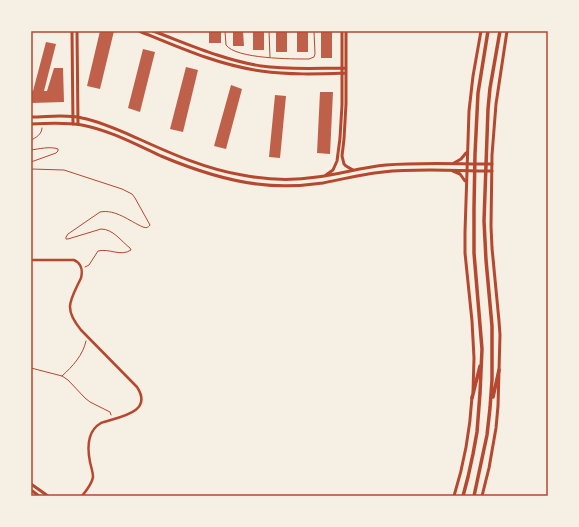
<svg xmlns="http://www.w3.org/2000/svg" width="579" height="527" viewBox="0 0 579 527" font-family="'IBM Plex Sans',sans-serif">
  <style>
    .building { fill: #bf614a }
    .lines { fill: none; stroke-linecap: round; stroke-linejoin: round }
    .path { stroke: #b5482f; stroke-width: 1 }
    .service { stroke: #b5482f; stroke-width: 1 }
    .minor { stroke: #b5482f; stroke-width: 2.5 }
    .tertiary { stroke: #b5482f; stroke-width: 3 }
    .secondary { stroke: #b5482f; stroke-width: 3 }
    .primary { stroke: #b5482f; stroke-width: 3.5 }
    .neatline { fill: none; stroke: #b5482f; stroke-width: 1.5 }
  </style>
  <rect width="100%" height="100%" fill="#f6efe4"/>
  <path class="building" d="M100,31h14l-14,58 -13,-3z
    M209,31h12v12h-12z
    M233,31h10l1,15h-11z
    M253,31h11v19h-11z
    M276,31h11v21h-11z
    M297,31h11v21h-11z
    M321,31h11v27h-11z
    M46,42l10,2 -12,47h3l7,-23h9l1,34 -33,1v-12h2z
    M143,49l12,3 -15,60 -12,-4z
    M186,67l12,3 -15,62 -13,-3z
    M231,85l11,4 -16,60 -12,-3z
    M320,92h13l-3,62 -13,-1z
    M275,95l11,1 -6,62 -11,-1z"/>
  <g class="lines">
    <path class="path" d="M31,140c5,-2 11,-6 11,-12
      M31,150c8,-1 19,-4 27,-1v2l-2,2 -25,9
      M31,169l33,1 58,19 10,5 3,4 15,27c-2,3 -4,3 -7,2 -14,-6 -27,-18 -43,-15l-32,22 -2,3v2h2l33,-10c12,0 20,12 29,19l1,2c-10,7 -22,-2 -33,1l-9,14 -4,2
      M31,368l31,8 6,4 17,18 5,4 20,10 1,3
      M62,376c11,-10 21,-21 24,-35"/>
    <path class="service" d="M225,31l1,14c10,14 66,14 83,14l5,-2 1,-3 -1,-23
      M269,31l1,26"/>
    <path class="minor" d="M31,260h43c7,3 9,10 7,18 -11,23 -18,30 0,52l56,57c17,26 -19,30 -36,36 -14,8 -14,24 -11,39 1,5 3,10 3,15 -1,7 -7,14 -11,19"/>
    <path class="tertiary" d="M72,31l1,93
      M77,31l1,93
      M139,31c39,16 79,34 122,40 28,4 57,3 85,2
      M153,31c35,13 70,29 108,35 28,4 57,2 85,2
      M346,31v73l-2,35 -2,17 2,8 2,2 7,4
      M454,163l7,-4 5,-6
      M453,171l7,3 5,7
      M326,175l7,-5 4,-9 3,-23 2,-33v-74
      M473,392l1,-34 -2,-37 -7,-68v-21l4,-121 4,-35 8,-45
      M454,496c10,-32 16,-65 18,-99
      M482,496l7,-28 7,-40 2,-22 2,-71 -1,-14 -7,-73 -1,-22 1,-71 4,-51 11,-73"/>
    <path class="secondary" d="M31,117c17,0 35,-3 51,1 20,4 39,13 57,21 33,15 67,30 103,36 25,5 50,6 75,2 23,-3 46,-10 69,-12 35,-3 71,-1 106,-1
      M31,124c17,-1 34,-2 51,1 27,5 55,20 79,31 31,13 62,24 96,28 22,3 45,2 66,-1 20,-4 40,-9 60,-11 36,-4 73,-1 109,-1
      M31,484l17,12
      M31,490l8,6"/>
    <path class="primary" d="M493,397l6,-27
      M472,398l8,-32
      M463,496l5,-19 5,-23 4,-22 3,-39 2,-44 -8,-96v-45l1,-54 3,-61 10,-62
      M474,496l13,-61 3,-27 2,-28v-54l-6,-66 -2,-39 4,-112 2,-21 10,-57"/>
  </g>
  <rect width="579" height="527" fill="none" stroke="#f6efe4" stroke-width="64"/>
  <rect x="32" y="32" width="515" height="463" class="neatline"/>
</svg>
